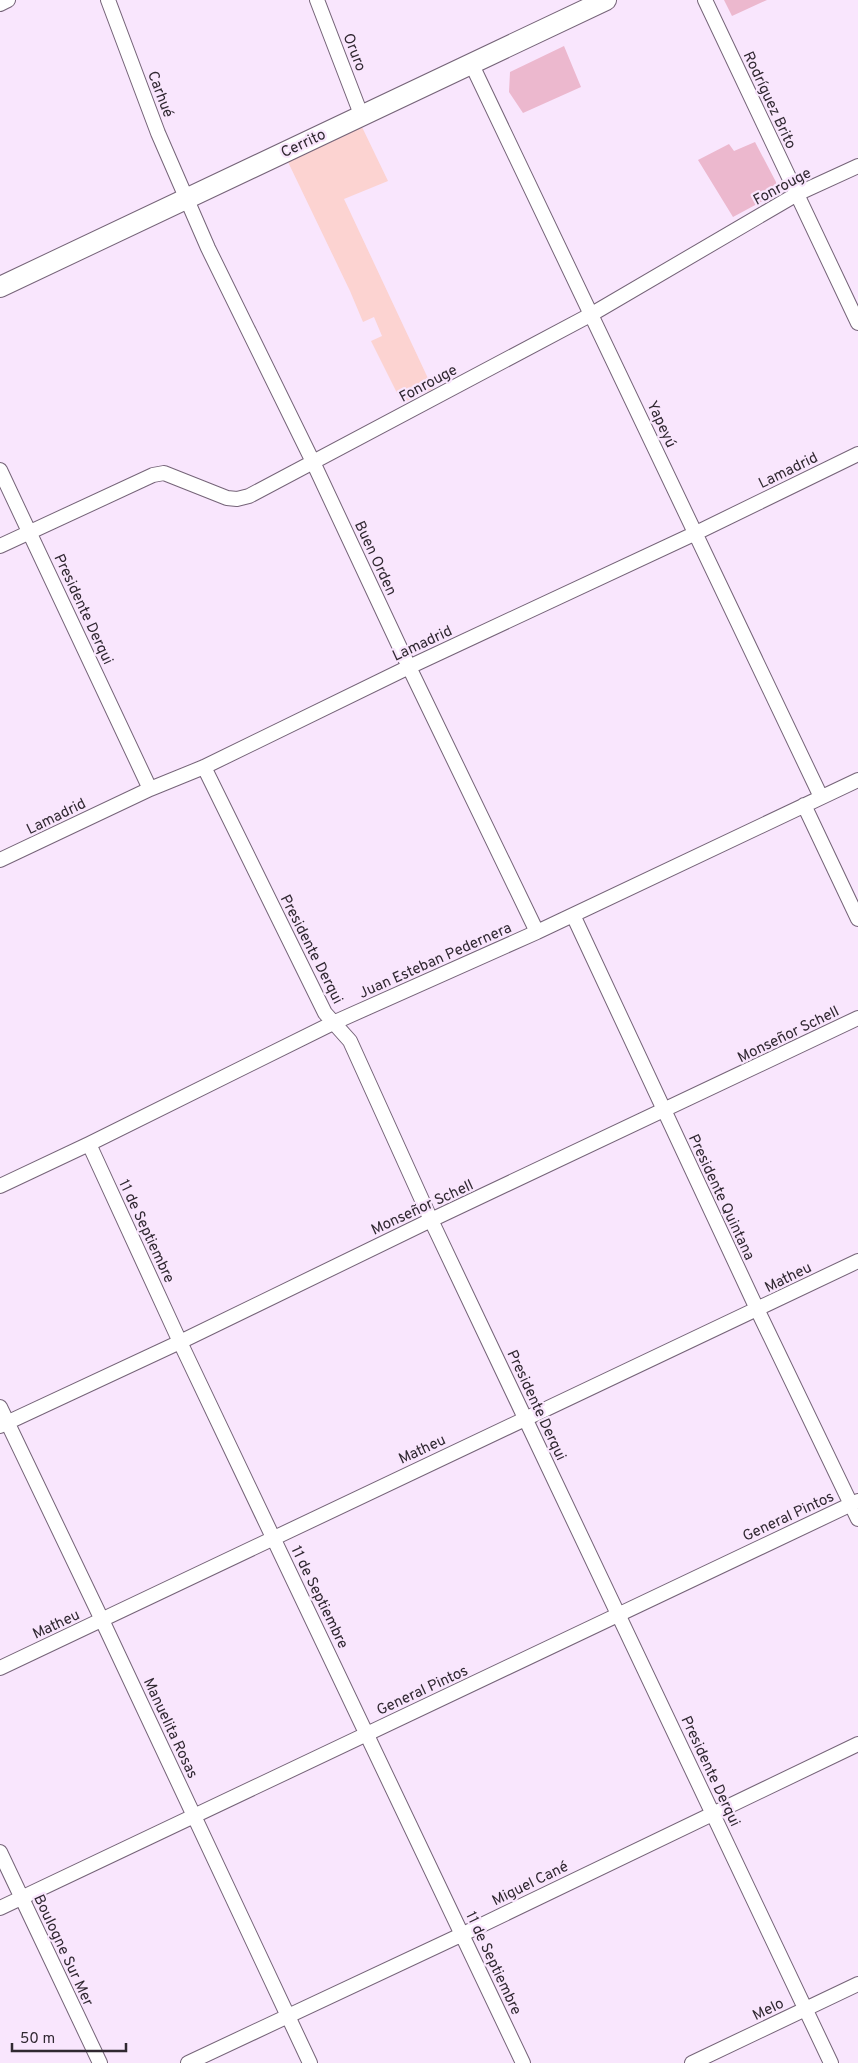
<svg xmlns="http://www.w3.org/2000/svg" width="858" height="2063" viewBox="0 0 858 2063" font-family="Overpass,sans-serif">
  <style>
    .green { fill: #fcd3d1 }
    .building { fill: #ecb8ce }
    .lines { fill: none; stroke-linecap: round; stroke-linejoin: round }
    .street-casing { stroke: #756478; stroke-width: 16 }
    .secondary-casing { stroke: #756478; stroke-width: 22 }
    .street { stroke: #fff; stroke-width: 14 }
    .secondary { stroke: #fff; stroke-width: 20 }
    .labels { text-anchor: middle; stroke-width: 4.5; stroke-linejoin: round; paint-order: stroke }
    .street-label { font-size: 15px; fill: #302831; stroke: #f9e6fd }
  </style>
  <rect width="100%" height="100%" fill="#f9e6fd"/>
  <path class="green" d="M362,127l26,54 -44,18 89,190 -31,14 -31,-62 11,-5 -8,-19 -11,5 -13,-31 -62,-129z"/>
  <path class="building" d="M724,0h43l-35,16z
    M564,46l17,41 -58,26 -14,-21 1,-20z
    M755,142l21,40 1,9 -3,4 -41,22 -35,-57 31,-16 5,7z"/>
  <g class="lines">
    <defs>
      <path id="street" d="M108,0l50,133 50,115 105,214 96,205 128,265
        M317,0l45,117
        M705,0l153,323
        M0,4l8,-4
        M472,65l349,732
        M0,470l150,319
        M0,546l153,-71 11,-2 63,25 10,1 12,-3 343,-182 205,-120 61,-28
        M204,767l121,246 25,28 81,179 400,843
        M804,805l54,114
        M0,860l150,-71 54,-22 205,-100 287,-134 162,-79
        M573,915l184,394 101,210
        M89,1144l91,198 343,721
        M0,1186l89,-42 244,-121 204,-91 321,-152
        M0,1407l102,213 208,443
        M0,1426l180,-84 251,-122 427,-202
        M0,1668l858,-407
        M0,1852l100,211
        M0,1908l858,-407
        M188,2063l275,-129 395,-190
        M692,2063l166,-79"/>
      <path id="secondary" d="M0,287l606,-287"/>
    </defs>
    <use href="#street" class="street-casing"/>
    <use href="#secondary" class="secondary-casing"/>
    <use href="#street" class="street"/>
    <use href="#secondary" class="secondary"/>
  </g>
  <g class="labels">
    <g class="street-label">
      <text transform="translate(355 52) rotate(69)" y="5">Oruro</text>
      <text transform="translate(161 94) rotate(69)" y="5">Carhué</text>
      <text transform="translate(770 100) rotate(65)" y="5">Rodríguez Brito</text>
      <text transform="translate(303 143) rotate(-25)" y="5">Cerrito</text>
      <text transform="translate(782 186) rotate(-28)" y="5">Fonrouge</text>
      <text transform="translate(428 383) rotate(-28)" y="5">Fonrouge</text>
      <text transform="translate(662 424) rotate(65)" y="5">Yapeyú</text>
      <text transform="translate(788 470) rotate(-26)" y="5">Lamadrid</text>
      <text transform="translate(376 558) rotate(65)" y="5">Buen Orden</text>
      <text transform="translate(84 609) rotate(65)" y="5">Presidente Derqui</text>
      <text transform="translate(422 643) rotate(-25)" y="5">Lamadrid</text>
      <text transform="translate(56 816) rotate(-26)" y="5">Lamadrid</text>
      <text transform="translate(312 949) rotate(63)" y="5">Presidente Derqui</text>
      <text transform="translate(435 960) rotate(-24)" y="5">Juan Esteban Pedernera</text>
      <text transform="translate(788 1034) rotate(-26)" y="5">Monseñor Schell</text>
      <text transform="translate(722 1197) rotate(65)" y="5">Presidente Quintana</text>
      <text transform="translate(422 1207) rotate(-25)" y="5">Monseñor Schell</text>
      <text transform="translate(147 1231) rotate(65)" y="5">11 de Septiembre</text>
      <text transform="translate(788 1277) rotate(-26)" y="5">Matheu</text>
      <text transform="translate(537 1405) rotate(65)" y="5">Presidente Derqui</text>
      <text transform="translate(422 1449) rotate(-25)" y="5">Matheu</text>
      <text transform="translate(788 1516) rotate(-25)" y="5">General Pintos</text>
      <text transform="translate(320 1597) rotate(64)" y="5">11 de Septiembre</text>
      <text transform="translate(56 1624) rotate(-25)" y="5">Matheu</text>
      <text transform="translate(422 1690) rotate(-25)" y="5">General Pintos</text>
      <text transform="translate(171 1728) rotate(65)" y="5">Manuelita Rosas</text>
      <text transform="translate(711 1771) rotate(65)" y="5">Presidente Derqui</text>
      <text transform="translate(530 1883) rotate(-26)" y="5">Miguel Cané</text>
      <text transform="translate(64 1950) rotate(65)" y="5">Boulogne Sur Mer</text>
      <text transform="translate(494 1963) rotate(65)" y="5">11 de Septiembre</text>
      <text transform="translate(768 2009) rotate(-26)" y="5">Melo</text>
    </g>
  </g>
  <path d="M12 2043v8h114v-8" fill="none" stroke="#302831" stroke-width="2.5"/>
  <text x="20" y="2043" font-size="15" fill="#302831" stroke="#f9e6fd" stroke-width="4" paint-order="stroke">50 m</text>
</svg>
